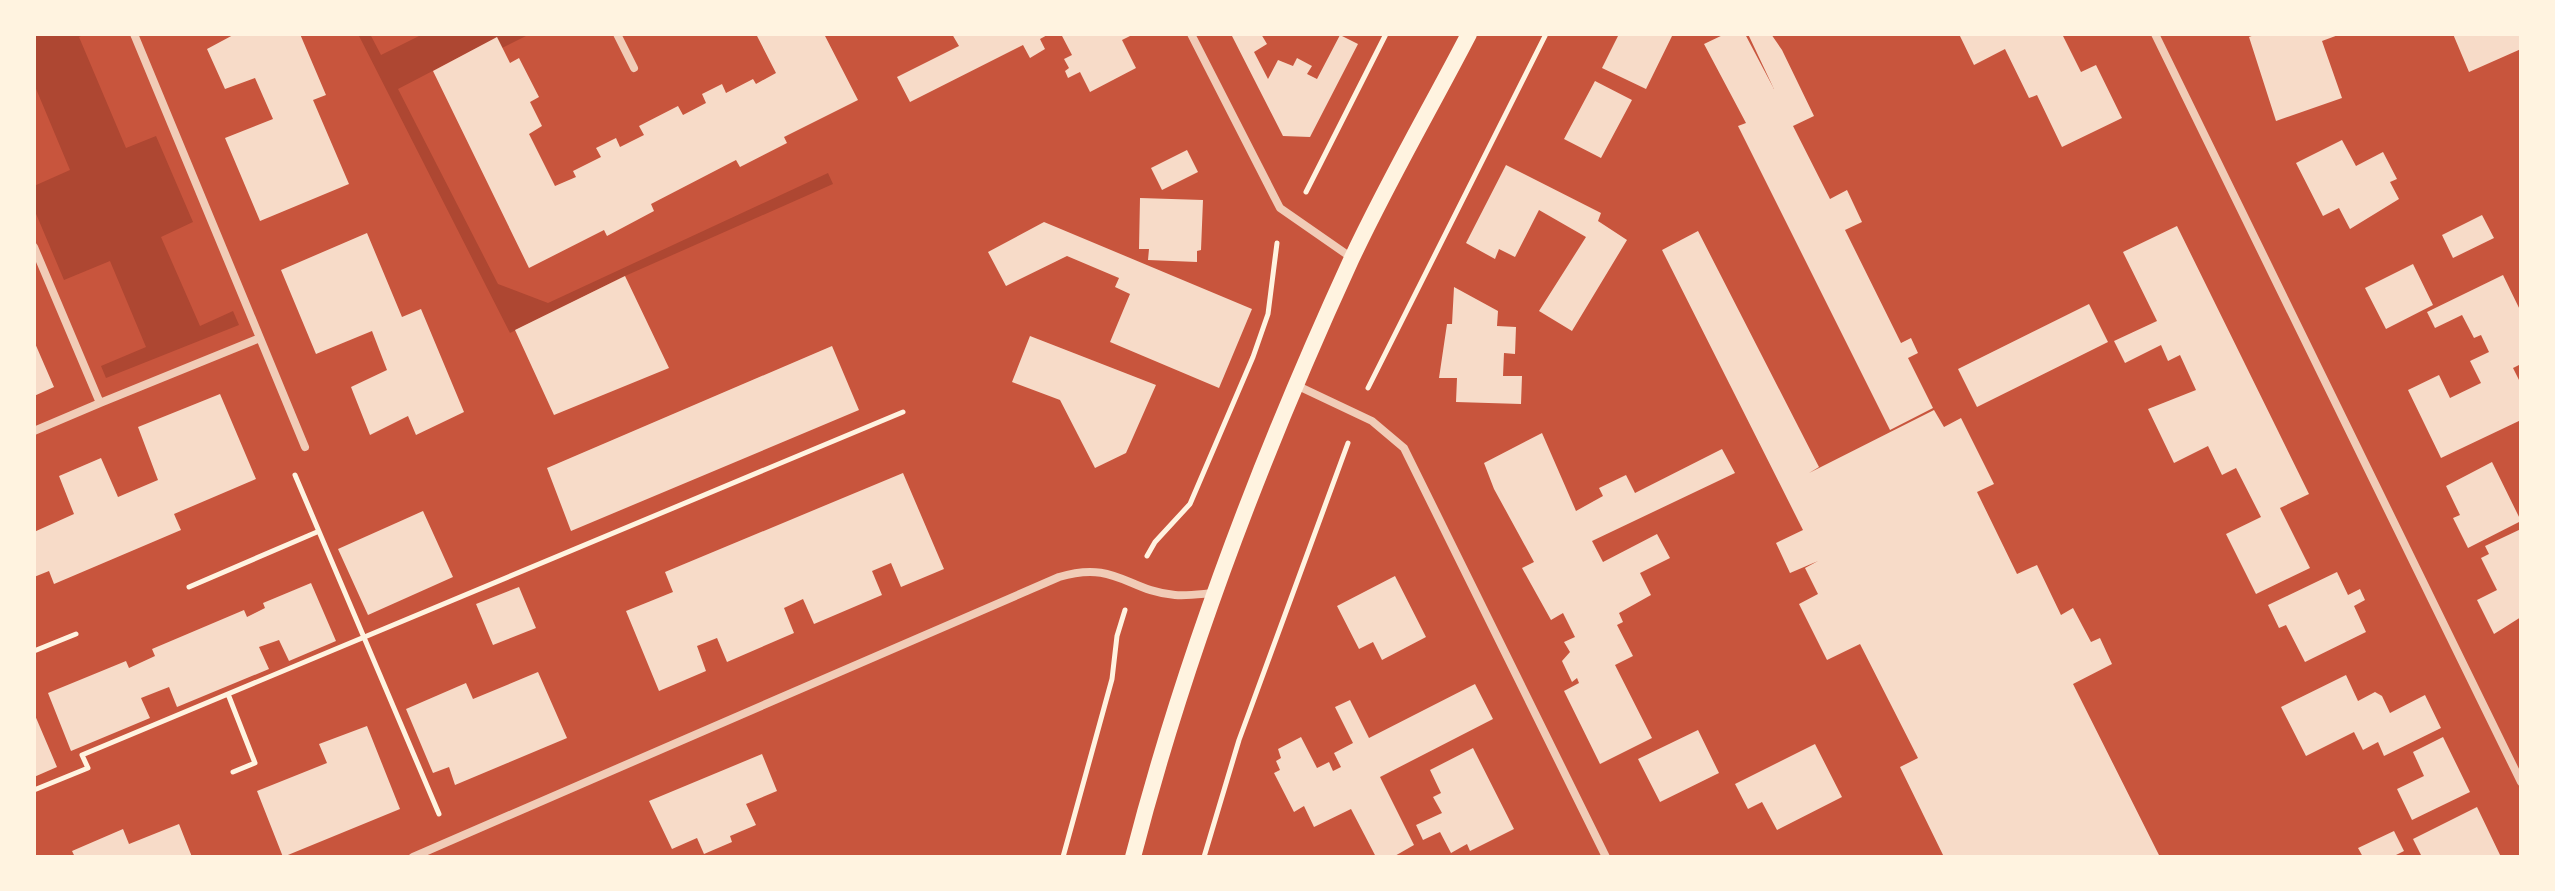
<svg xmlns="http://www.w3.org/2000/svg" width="2555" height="891" viewBox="0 0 2555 891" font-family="'Sofia Sans Condensed',sans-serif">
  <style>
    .green { fill: #ae4732 }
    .building { fill: #f7dbc8 }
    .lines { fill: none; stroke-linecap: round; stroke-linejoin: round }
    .path { stroke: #fff3e0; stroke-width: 5 }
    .minor { stroke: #f1ccb7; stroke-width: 8 }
    .secondary { stroke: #fff3e0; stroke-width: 16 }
  </style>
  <rect width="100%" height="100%" fill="#c8553d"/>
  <path class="green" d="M34,34h51l-6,3 47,111 30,-12 37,86 -32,15 39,89 33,-15 6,14 -133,53 -5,-12 45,-19 -36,-86 -46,19 -30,-71v-23l36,-16 -36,-86z
    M358,34h12l11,21 42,-21h107l-28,14 -6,-10 -98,51 100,195 50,19 280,-130 5,11 -208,92 -115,57z"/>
  <path class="building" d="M235,34h65l26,61 -13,5 36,84 -89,37 -35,-83 48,-19 -18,-41 -30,11 -18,-40z
    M756,34h68l34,66 -74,37 3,6 -47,24 -4,-7 -85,44 3,7 -47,25 -3,-6 -75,38 -96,-197 64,-34 13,26 9,-5 20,39 -9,5 12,24 -13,8 26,52 21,-9 -3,-6 28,-14 -5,-9 20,-10 4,9 24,-12 -5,-9 39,-20 5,9 23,-12 -4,-9 20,-10 4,9 27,-14 3,5 20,-11z
    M952,34h97l-9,5 5,10 -15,9 -7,-13 -113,57 -13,-25 62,-31z
    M1061,34h73l-12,6 14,28 -46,24 -10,-20 -12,6 -3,-7 4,-3 -5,-9 8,-4z
    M1237,34h24l6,10 -13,8 14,27 10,-19 15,6 4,-8 15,8 -5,8 10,5 23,-44 18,9 -48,93 -27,-1 -51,-100z
    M1619,34h54l-27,55 -44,-21z
    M1725,34h20l29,55 -26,-55h23l11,16 32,66 -21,10 37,73 17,-9 15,32 -17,8 56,113 10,-5 7,15 -10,5 25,50 -43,22 -152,-304 8,-3 -42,-79z
    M1959,34h103l19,38 15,-7 26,53 -60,29 -25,-52 -8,3 -24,-49 -31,16z
    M2257,34h84l-19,7 20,57 -66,23 -27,-84z
    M2453,34h68v15l-52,23z
    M1595,81l37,19 -31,58 -37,-19z
    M2342,140l14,26 27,-14 14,27 -7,3 9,17 -49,30 -11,-21 -16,8 -27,-53z
    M1187,150l11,22 -36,18 -11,-22z
    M1506,165l95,48 -3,8 29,19 -55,91 -33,-20 47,-74 -47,-27 -24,47 -16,-8 -4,10 -29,-16z
    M1140,198l63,2 -2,50 -4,1v11l-49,-2 1,-11h-10z
    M2482,215l12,23 -41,20 -11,-23z
    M1044,222l208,87 -33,79 -109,-46 20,-48 -15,-7 4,-9 -52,-22 -61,30 -18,-34z
    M2177,226l132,268 -29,14 30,60 -54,26 -30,-60 35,-17 -25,-49 -14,7 -14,-29 -34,17 -26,-54 48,-19 -16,-35 -12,6 -7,-16 -36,18 -11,-22 43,-20 -34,-69z
    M1698,231l121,236 -10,6 125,-63 10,17 17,-9 33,66 -17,8 40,82 20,-9 24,50 12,-7 18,34 9,-4 12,26 -39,20 87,173h-216l-44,-90 18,-9 -58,-114 -33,16 -28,-56 19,-10 -13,-26 13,-7 -28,12 -14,-30 27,-13 -141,-280z
    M367,233l35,84 19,-8 43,103 -48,23 -8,-19 -38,19 -19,-48 36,-17 -15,-39 -56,23 -35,-84z
    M2413,264l20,41 -47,24 -21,-41z
    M2503,275l18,37v52l-8,4 8,16v36l-80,38 -33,-68 31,-15 11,23 31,-15 -11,-22 19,-9 -8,-17 -7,3 -12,-23 -27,13 -8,-16z
    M625,276l44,92 -115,47 -39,-85z
    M1454,287l44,24 -1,15 19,1 -1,27 -11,-1 -1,23h19l-1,28 -65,-2 1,-24h-18l8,-54h5z
    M2089,304l19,38 -131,65 -19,-38z
    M1030,336l126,49 -30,68 -31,15 -35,-68 -48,-18z
    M34,341l20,46 -20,9z
    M832,346l27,64 -288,121 -24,-63z
    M220,394l36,85 -82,35 7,16 -127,54 -5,-13 -15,6v-45l40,-18 -15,-38 42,-18 17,39 40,-17 -20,-53z
    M1542,433l34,78 27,-15 -4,-8 27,-13 9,18 87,-44 13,24 -143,68 11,21 54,-28 13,24 -30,15 11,22 -32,18 4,9 -6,3 16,31 -18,9 37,73 -52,26 -36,-73 15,-8 -2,-5 -5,4 -10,-21 8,-9 -6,-10 11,-5 -12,-24 -12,7 -29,-52 12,-6 -40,-73 -10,-26z
    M2492,462l29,59 -53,27 -15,-30 7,-3 -14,-29z
    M903,473l41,96 -43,18 -10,-24 -19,8 10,24 -68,29 -11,-25 -19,9 10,25 -67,29 -10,-24 -20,8 9,25 -47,20 -33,-80 47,-19 -8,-20z
    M423,511l30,66 -85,38 -30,-66z
    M2521,529v88l-27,17 -17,-34 20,-10 -16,-32 8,-4 -4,-8z
    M2337,572l11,23 12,-6 5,11 -11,6 12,26 -61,30 -19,-37 -7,3 -11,-23z
    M1395,576l31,61 -44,23 -9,-18 -14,7 -22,-43z
    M311,583l25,58 -47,20 -10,-21 -20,7 10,22 -92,38 -8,-20 -28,11 9,20 -79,33 -23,-58 78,-32 3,7 26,-12 -3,-7 92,-39 3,7 18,-9 -2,-5z
    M519,587l17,41 -43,17 -17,-41z
    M538,672l29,66 -112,47 -6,-18 -16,6 -27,-64 60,-26 7,16z
    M2346,675l12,26 17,-9 7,4 8,17 35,-18 16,33 -57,28 -6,-14 -15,8 -9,-18 -48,24 -25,-49z
    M1475,684l18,35 -113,58 34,68 -21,12h-17l-25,-48 -37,18 -10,-21 -10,6 -20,-39 6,-3 -4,-9 5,-3 -3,-9 23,-12 16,31 12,-6 4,9 8,-4 -7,-14 19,-10 -18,-36 15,-7 19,38z
    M34,713l23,54 -23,10z
    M367,726l33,83 -117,48 -26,-66 70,-28 -8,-19z
    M1698,730l21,43 -59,29 -22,-43z
    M2443,737l27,55 -58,28 -15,-31 27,-13 -11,-24z
    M1815,744l27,53 -65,33 -15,-28 -14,7 -13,-25z
    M1473,748l41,81 -44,22 -3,-7 -16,9 -11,-21 -17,8 -7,-15 26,-12 -9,-16 8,-4 -11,-23z
    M762,754l15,37 -31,13 10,21 -26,11 2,6 -28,12 -7,-16 -25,11 -23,-48z
    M2477,807l24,50h-79l-9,-18z
    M179,824l13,33h-117l-3,-6 51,-22 6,15z
    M2394,831l10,20 -12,6h-29l-5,-9z"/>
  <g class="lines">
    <path class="path" d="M1306,192l80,-158
      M1368,388l178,-354
      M295,475l144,339
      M1147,556l8,-14 35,-38 63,-147 15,-43 9,-71
      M189,587l128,-55
      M34,651l42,-17
      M228,694l27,69 -22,9
      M34,790l54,-22 -6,-13 821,-343
      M1063,857l49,-178 5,-43 8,-26
      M1204,857l35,-117 109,-297"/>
    <path class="minor" d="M617,34l17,34
      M1191,34l89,174 72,50
      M2155,34l366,748
      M34,247l66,156 160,-65 -126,-304
      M260,338l45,109
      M1298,386l74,35 32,27 202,409
      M34,431l66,-28
      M413,857l646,-280c57,-17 68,14 116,18 13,1 26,-1 39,-2"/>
    <path class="secondary" d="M1133,857c53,-205 130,-405 218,-597 36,-77 79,-151 118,-226"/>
  </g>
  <rect width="2555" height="891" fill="none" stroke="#fff3e0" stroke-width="72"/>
</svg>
